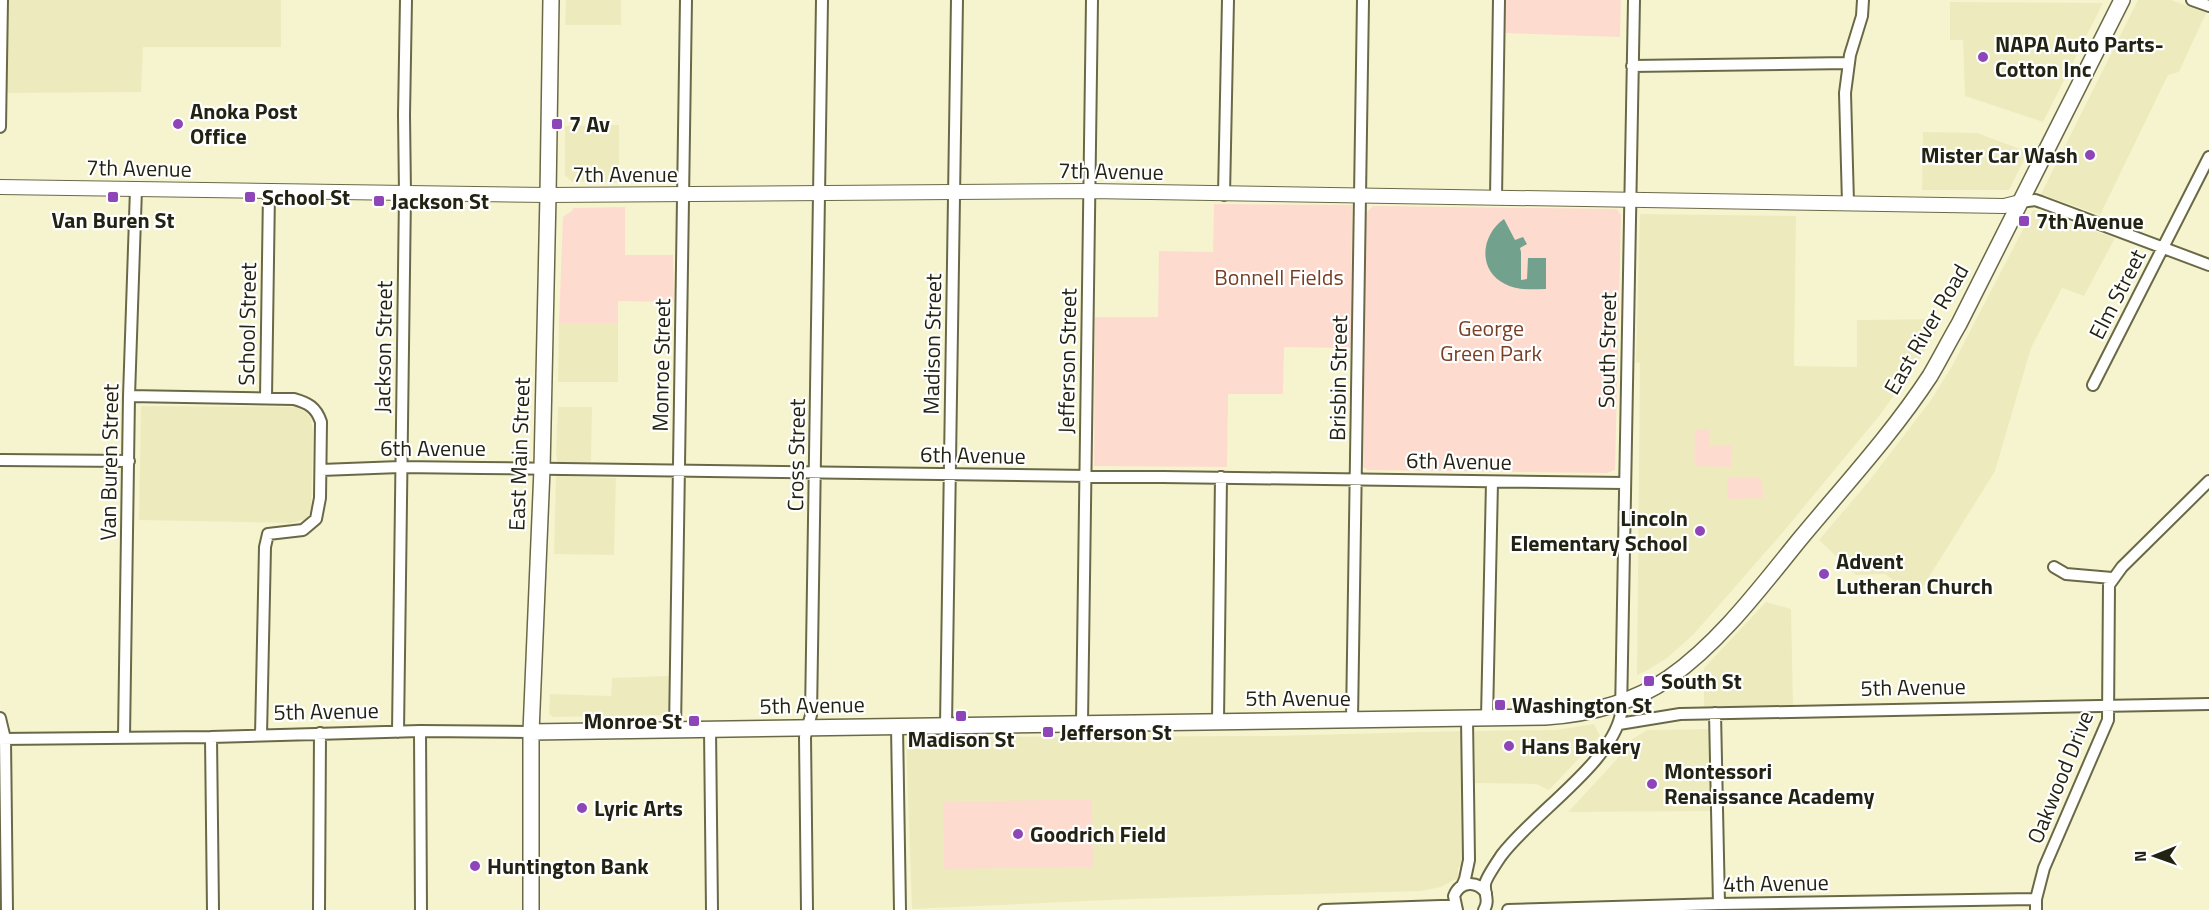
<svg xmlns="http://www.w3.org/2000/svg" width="2209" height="910" viewBox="0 0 2209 910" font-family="'Titillium Web',sans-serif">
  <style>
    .built { fill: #edebbd }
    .green { fill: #fddccf }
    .water { fill: #72a28e }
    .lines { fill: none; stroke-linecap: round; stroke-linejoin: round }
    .minor-casing { stroke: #6a6947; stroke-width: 14 }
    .tertiary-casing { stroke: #6a6947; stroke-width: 16 }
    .secondary-casing { stroke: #6a6947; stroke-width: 18 }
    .minor { stroke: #fff; stroke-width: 10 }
    .tertiary { stroke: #fff; stroke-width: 14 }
    .secondary { stroke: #fff; stroke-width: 15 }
    .poi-dot { fill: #8d45b7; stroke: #fff; stroke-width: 2 }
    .labels { text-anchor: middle; stroke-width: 4.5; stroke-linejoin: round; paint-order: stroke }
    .poi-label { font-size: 22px; font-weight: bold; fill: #232314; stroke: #fff; text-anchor: start }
    .street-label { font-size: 22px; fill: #232314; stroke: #fff }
    .park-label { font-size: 22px; fill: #793f25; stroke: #fff }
  </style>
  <rect width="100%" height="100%" fill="#f6f4ce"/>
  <path class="built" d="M8,0h273v47h-138l-2,45 -134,1z
    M566,0h55v25h-56z
    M2138,0h33l35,13 -27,59 -11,3 -68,140 -59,-21z
    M1950,2l153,1 -60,119 -78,-26 -2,-56h-13z
    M619,125v57h-47l-7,-7v-49z
    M1923,132l54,1 51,19 -19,38h-87z
    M2033,210l82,28 -31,58 -22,-8 -31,60 -36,123 -79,127 -31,-24 -29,1 -37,-35 50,-59 62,-81 21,-34z
    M1640,214l156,2 -2,150 63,1v-47l87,-1 -30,49 -35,48 -95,115 -91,104 -26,23 -21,13 -9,4 3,-312 -4,-1z
    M559,323h59v59h-60z
    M141,406l156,1 9,5 5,7 2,15 -2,77 -5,8 -15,4 -152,-3z
    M558,407h34l-1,55h-34l-1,-11z
    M556,476l60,2 -2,77 -60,-1z
    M1766,602l25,7 2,97 -89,1v-39z
    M669,676v39l-116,2 -4,-3 1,-20 61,2 1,-18z
    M1594,724l6,12 -51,54 -13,-6 -61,-1v-52l81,-1z
    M1710,729l1,82 -143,1 50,-54 8,-15 21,-13z
    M1461,731l1,137 -4,-1v11l-17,9 -20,4 -290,8 -219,10 -6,-172 363,-1z"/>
  <path class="green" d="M1505,0h116l-1,37 -115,-4z
    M1214,204l138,1 -1,143 -67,-1 -1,47h-55l-1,73 -133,-1 1,-149h63l1,-66 54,1z
    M1373,206l244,3 4,6 -6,255 -8,3 -239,-3 -5,-3 3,-254z
    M625,207v48h48l1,47 -56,-1v22h-59l4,-106 10,-7v-2z
    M1695,429h14v17h23l-1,21 -37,-1z
    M1727,478h35l1,20 -36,1z
    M1092,799l1,68 -149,2 -1,-67z"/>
  <path class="water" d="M1504,219l11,21 8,-3 4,7 -7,4 1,4v28l6,-1 1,-21h18v31c-14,0 -29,2 -41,-5 -28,-14 -24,-49 -1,-65z"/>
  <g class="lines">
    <defs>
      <path id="minor" d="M2192,0l17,6
        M1632,66l217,-3
        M0,127l2,-127
        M1224,195l4,-195
        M1496,198l3,-198
        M2020,202l15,-2 6,2 168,63
        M1848,203l-3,-110 5,-38 12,-39 1,-16
        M2093,385l116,-228
        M129,396l165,3c14,4 22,8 27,23l-1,76 -4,21 -13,11 -35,4 -3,13 -4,188
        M266,398l3,-206
        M0,460l129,1
        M321,470l79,-3 82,1 1142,15
        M2054,567l12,7 46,4
        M1715,713l4,191
        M0,718l5,21 2,171
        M1487,718l5,-236
        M1352,720l11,-720
        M1218,721l3,-244
        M1082,723l10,-723
        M1619,724l61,-10 529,-10
        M946,725l11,-725
        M897,726l3,184
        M710,729l2,181
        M675,730l11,-730
        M420,731l1,179
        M398,732l7,-538 -1,-79 2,-115
        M124,737l5,-341 7,-207
        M211,737l2,173
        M0,739l211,-2 209,-6 111,1
        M1462,886l3,-7 4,-19 -2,-142
        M319,910l1,-177
        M807,910l-2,-173 6,-22 11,-715
        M1324,910l117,-4h10l6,4
        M1457,910l-3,-14c6,-15 23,-16 32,-3
        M1484,910c6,-10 0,-16 1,-26 1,-6 12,-22 16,-28 30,-41 110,-92 120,-142l13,-714
        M1508,910l211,-6 317,-5
        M2036,910v-11l8,-31 64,-148 1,-135 13,-18 87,-86"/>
      <path id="tertiary" d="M0,187l548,8 542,-4 914,15 16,-4"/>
      <path id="secondary" d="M531,732l1014,-15c43,-3 88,-14 124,-39 52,-37 91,-90 131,-139 44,-53 92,-105 130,-163 10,-17 19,-35 29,-52l163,-324
        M531,910v-178l11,-263 6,-274 3,-195"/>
    </defs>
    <use href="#minor" class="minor-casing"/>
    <use href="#tertiary" class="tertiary-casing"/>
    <use href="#secondary" class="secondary-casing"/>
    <use href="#minor" class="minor"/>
    <use href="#tertiary" class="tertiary"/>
    <use href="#secondary" class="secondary"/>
  </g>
  <g class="poi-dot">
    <circle cx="1983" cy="57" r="6"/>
    <circle cx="178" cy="124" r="6"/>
    <rect x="551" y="118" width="12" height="12" rx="3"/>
    <circle cx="2090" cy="155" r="6"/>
    <rect x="107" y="191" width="12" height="12" rx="3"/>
    <rect x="244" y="191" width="12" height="12" rx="3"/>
    <rect x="373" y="195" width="12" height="12" rx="3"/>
    <rect x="2018" y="215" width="12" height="12" rx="3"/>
    <circle cx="1700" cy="531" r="6"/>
    <circle cx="1824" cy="574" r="6"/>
    <rect x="1643" y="675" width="12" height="12" rx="3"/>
    <rect x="1494" y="699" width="12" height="12" rx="3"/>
    <rect x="955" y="710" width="12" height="12" rx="3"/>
    <rect x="688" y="715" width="12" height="12" rx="3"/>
    <rect x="1042" y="726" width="12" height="12" rx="3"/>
    <circle cx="1509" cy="746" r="6"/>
    <circle cx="1652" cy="784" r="6"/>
    <circle cx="582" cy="808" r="6"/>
    <circle cx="1018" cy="834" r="6"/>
    <circle cx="475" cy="866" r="6"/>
  </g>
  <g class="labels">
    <g class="poi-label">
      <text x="1995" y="52">NAPA Auto Parts-<tspan x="1995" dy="25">Cotton Inc</tspan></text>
      <text x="190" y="119">Anoka Post<tspan x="190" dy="25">Office</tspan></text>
      <text x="569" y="132">7 Av</text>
      <text x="2078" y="163" text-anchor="end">Mister Car Wash</text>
      <text x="262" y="205">School St</text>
      <text x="391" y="209">Jackson St</text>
      <text x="113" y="228" text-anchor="middle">Van Buren St</text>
      <text x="2036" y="229">7th Avenue</text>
      <text x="1688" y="526" text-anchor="end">Lincoln<tspan x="1688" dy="25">Elementary School</tspan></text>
      <text x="1836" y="569">Advent<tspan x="1836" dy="25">Lutheran Church</tspan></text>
      <text x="1661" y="689">South St</text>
      <text x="1512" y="713">Washington St</text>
      <text x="682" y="729" text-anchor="end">Monroe St</text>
      <text x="1060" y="740">Jefferson St</text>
      <text x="961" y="747" text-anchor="middle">Madison St</text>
      <text x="1521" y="754">Hans Bakery</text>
      <text x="1664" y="779">Montessori<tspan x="1664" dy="25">Renaissance Academy</tspan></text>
      <text x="594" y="816">Lyric Arts</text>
      <text x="1030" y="842">Goodrich Field</text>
      <text x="487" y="874">Huntington Bank</text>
    </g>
    <g class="street-label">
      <text transform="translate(139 168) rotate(1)" y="8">7th Avenue</text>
      <text transform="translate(1111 171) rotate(1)" y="8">7th Avenue</text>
      <text x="625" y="182">7th Avenue</text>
      <text transform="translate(2117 294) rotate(-63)" y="8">Elm Street</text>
      <text transform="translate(247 324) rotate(-89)" y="8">School Street</text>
      <text transform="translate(1926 329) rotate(-60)" y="8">East River Road</text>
      <text transform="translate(932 344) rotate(-89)" y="8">Madison Street</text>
      <text transform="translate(383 347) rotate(-89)" y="8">Jackson Street</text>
      <text transform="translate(1607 350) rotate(-89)" y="8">South Street</text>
      <text transform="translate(1067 361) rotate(-89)" y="8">Jefferson Street</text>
      <text transform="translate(661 365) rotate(-89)" y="8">Monroe Street</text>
      <text transform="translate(1338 378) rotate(-89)" y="8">Brisbin Street</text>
      <text x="433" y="456">6th Avenue</text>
      <text transform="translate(519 454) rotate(-88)" y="8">East Main Street</text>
      <text transform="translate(796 455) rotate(-89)" y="8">Cross Street</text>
      <text transform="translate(973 455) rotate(1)" y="8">6th Avenue</text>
      <text transform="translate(1459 461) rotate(1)" y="8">6th Avenue</text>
      <text transform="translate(109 462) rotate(-89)" y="8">Van Buren Street</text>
      <text transform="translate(1913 687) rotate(-1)" y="8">5th Avenue</text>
      <text x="1298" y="706">5th Avenue</text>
      <text transform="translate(812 705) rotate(-1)" y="8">5th Avenue</text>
      <text transform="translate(326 711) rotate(-1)" y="8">5th Avenue</text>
      <text transform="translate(2060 777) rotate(-68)" y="8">Oakwood Drive</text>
      <text transform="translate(1776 883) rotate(-1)" y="8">4th Avenue</text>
    </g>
    <g class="park-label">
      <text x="1279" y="285">Bonnell Fields</text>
      <text x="1491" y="336">George<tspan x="1491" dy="25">Green Park</tspan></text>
    </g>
  </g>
  <g transform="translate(2155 856) rotate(269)" stroke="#ffffff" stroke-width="4.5" paint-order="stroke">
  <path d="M0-4.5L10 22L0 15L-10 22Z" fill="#232314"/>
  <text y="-9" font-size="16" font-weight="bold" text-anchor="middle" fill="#232314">N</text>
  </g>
</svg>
